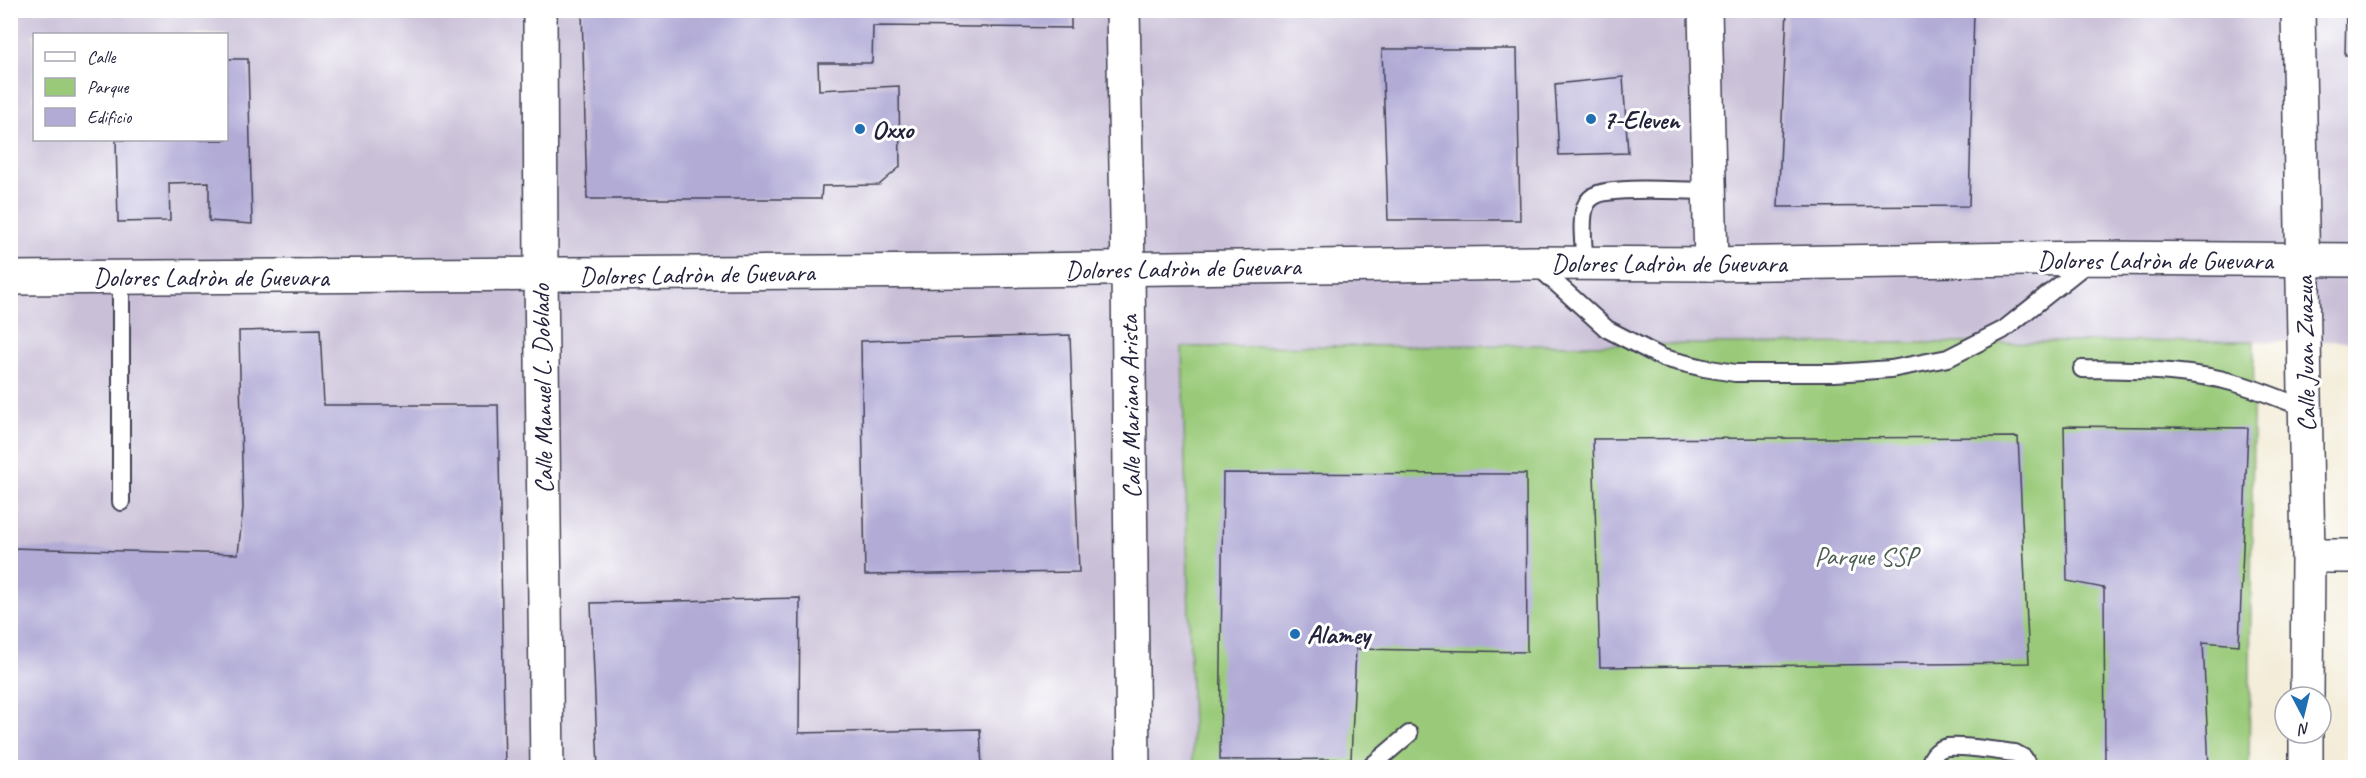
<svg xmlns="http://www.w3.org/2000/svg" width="2366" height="778" viewBox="0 0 2366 778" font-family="Caveat,sans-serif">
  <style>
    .industrial { fill: #c9bfd7; fill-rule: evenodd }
    .green { fill: #9aca79; stroke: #5e765a; stroke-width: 1.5 }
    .building { fill: #b1abd6 }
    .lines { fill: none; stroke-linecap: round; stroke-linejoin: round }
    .service-casing { stroke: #414053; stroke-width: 20 }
    .minor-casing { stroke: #414053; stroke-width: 36 }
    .tertiary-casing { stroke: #414053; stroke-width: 36 }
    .service { stroke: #fff; stroke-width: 16 }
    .minor { stroke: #fff; stroke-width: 33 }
    .tertiary { stroke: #fff; stroke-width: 33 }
    .poi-dot { fill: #1f6fb2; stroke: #fff; stroke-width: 2 }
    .labels { text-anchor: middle; stroke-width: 6; stroke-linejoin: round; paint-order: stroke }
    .poi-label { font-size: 26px; font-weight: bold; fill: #22223b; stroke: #fff; text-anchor: start }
    .street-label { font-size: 26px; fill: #22223b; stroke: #fff }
    .park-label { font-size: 26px; fill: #4c5d51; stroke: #fff }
  </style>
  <rect width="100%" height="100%" fill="#fff"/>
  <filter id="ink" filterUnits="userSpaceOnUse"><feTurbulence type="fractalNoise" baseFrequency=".0167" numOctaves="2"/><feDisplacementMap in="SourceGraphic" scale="12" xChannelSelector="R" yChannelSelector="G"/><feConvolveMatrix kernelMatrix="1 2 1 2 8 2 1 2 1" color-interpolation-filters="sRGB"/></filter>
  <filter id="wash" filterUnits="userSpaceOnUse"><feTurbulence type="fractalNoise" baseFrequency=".008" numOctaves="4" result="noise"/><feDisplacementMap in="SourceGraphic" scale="24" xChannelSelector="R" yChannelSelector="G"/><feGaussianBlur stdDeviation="1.35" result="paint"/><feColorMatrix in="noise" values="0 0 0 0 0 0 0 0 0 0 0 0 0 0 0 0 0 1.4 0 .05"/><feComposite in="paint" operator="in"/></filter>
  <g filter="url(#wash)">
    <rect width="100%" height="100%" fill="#f3ecd8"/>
    <path class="industrial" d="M10,11h2345v330l-1173,6 11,420h-1182zM34,34h192v106h-192z
      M2355,537l1,230h-5z"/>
    <path class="green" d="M2254,341l-5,426h-1056l-11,-420z"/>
    <g id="blocks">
      <path class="building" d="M582,10h489v18l-198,-2 -1,37h-54l1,27 80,-4 1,81 -21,18 -57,1 -1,13h-234z
        M1787,10h187l-5,196 -191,1z
        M2346,10h10v45h-11z
        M1382,49h135l3,171h-132z
        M226,59h22l4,165 -43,-3v-39l-40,1 1,38 -52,1 -2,-82h110z
        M1623,77l5,76 -69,2 -4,-71z
        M320,329l4,76h174l7,363h-495v-220l228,6 5,-46 -4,-177z
        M1070,335l9,237 -214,3 -4,-234z
        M2064,426l184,2 -9,217 -36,-3 6,126h-104l-1,-180 -37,-7z
        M2018,437l11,226 -429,4 -7,-228z
        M1223,473l303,1 1,178 -171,-3 -5,110 -131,1z
        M800,598l-1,135 181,-4 2,39h-384l-7,-165z"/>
    </g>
  </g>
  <g filter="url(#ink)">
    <use href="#blocks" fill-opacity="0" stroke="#414053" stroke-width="1.5"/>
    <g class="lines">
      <defs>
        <path id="service" d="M1585,263c-1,-15 -6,-47 2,-60 4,-7 12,-10 19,-11 33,-5 70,-1 103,-1
          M1536,265l71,64 56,29 41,10 31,5h100l56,-4 57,-11 55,-28 87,-69
          M121,277v225
          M2082,369c52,1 107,0 157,15 23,7 44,16 66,24
          M1369,768l40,-34
          M1929,768c1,-10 7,-19 18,-21 17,-2 49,4 68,6l9,5 5,10"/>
        <path id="minor" d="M540,10l1,265 6,493
          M1123,10l5,258 5,500
          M1705,10l6,254
          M2298,10l10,546 -1,141
          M2308,556h48
          M2306,768v-35"/>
        <path id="tertiary" d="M10,278l954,-7 569,-8 178,1 382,-6 263,2"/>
      </defs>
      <use href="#service" class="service-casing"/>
      <use href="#minor" class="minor-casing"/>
      <use href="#tertiary" class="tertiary-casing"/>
      <use href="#service" class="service"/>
      <use href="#minor" class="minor"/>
      <use href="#tertiary" class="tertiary"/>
    </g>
  </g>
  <g class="poi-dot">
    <circle cx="1591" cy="119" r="6"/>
    <circle cx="860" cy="129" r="6"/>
    <circle cx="1295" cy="634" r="6"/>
  </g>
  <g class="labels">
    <g class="poi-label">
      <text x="1603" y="128">7-Eleven</text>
      <text x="872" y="138">Oxxo</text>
      <text x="1307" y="643">Alamey</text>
    </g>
    <g class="street-label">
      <text x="2155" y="269">Dolores Ladròn de Guevara</text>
      <text x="1669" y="272">Dolores Ladròn de Guevara</text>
      <text transform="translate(1183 268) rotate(-1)" y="9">Dolores Ladròn de Guevara</text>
      <text transform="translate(697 274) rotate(-1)" y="9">Dolores Ladròn de Guevara</text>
      <text x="211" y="286">Dolores Ladròn de Guevara</text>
      <text transform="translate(2305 354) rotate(-91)" y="9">Calle Juan Zuazua</text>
      <text transform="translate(542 389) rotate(-91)" y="9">Calle Manuel L. Doblado</text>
      <text transform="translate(1130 407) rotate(-91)" y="9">Calle Mariano Arista</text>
    </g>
    <g class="park-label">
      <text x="1866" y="565">Parque SSP</text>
    </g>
  </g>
  <rect width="2366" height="778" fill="none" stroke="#fff" stroke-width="36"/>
  <rect x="33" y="33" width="195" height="108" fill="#ffffff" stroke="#a7a7b1" stroke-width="1.5"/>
  <rect x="45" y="52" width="30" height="9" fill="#ffffff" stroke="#a7a7b1" stroke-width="1.5"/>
  <text x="87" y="63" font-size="18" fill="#22223b">Calle</text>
  <rect x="45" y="78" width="30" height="18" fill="#9aca79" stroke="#a7a7b1" stroke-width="1.5"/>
  <text x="87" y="93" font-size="18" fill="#22223b">Parque</text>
  <rect x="45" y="108" width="30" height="18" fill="#b1abd6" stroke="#a7a7b1" stroke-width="1.5"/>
  <text x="87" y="123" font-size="18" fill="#22223b">Edificio</text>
  <g transform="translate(2303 715) rotate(173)"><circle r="28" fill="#ffffff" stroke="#a7a7b1" stroke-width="1.5"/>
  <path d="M0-4.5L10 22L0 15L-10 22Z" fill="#1f6fb2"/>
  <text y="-9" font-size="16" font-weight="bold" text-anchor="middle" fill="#22223b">N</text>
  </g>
</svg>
